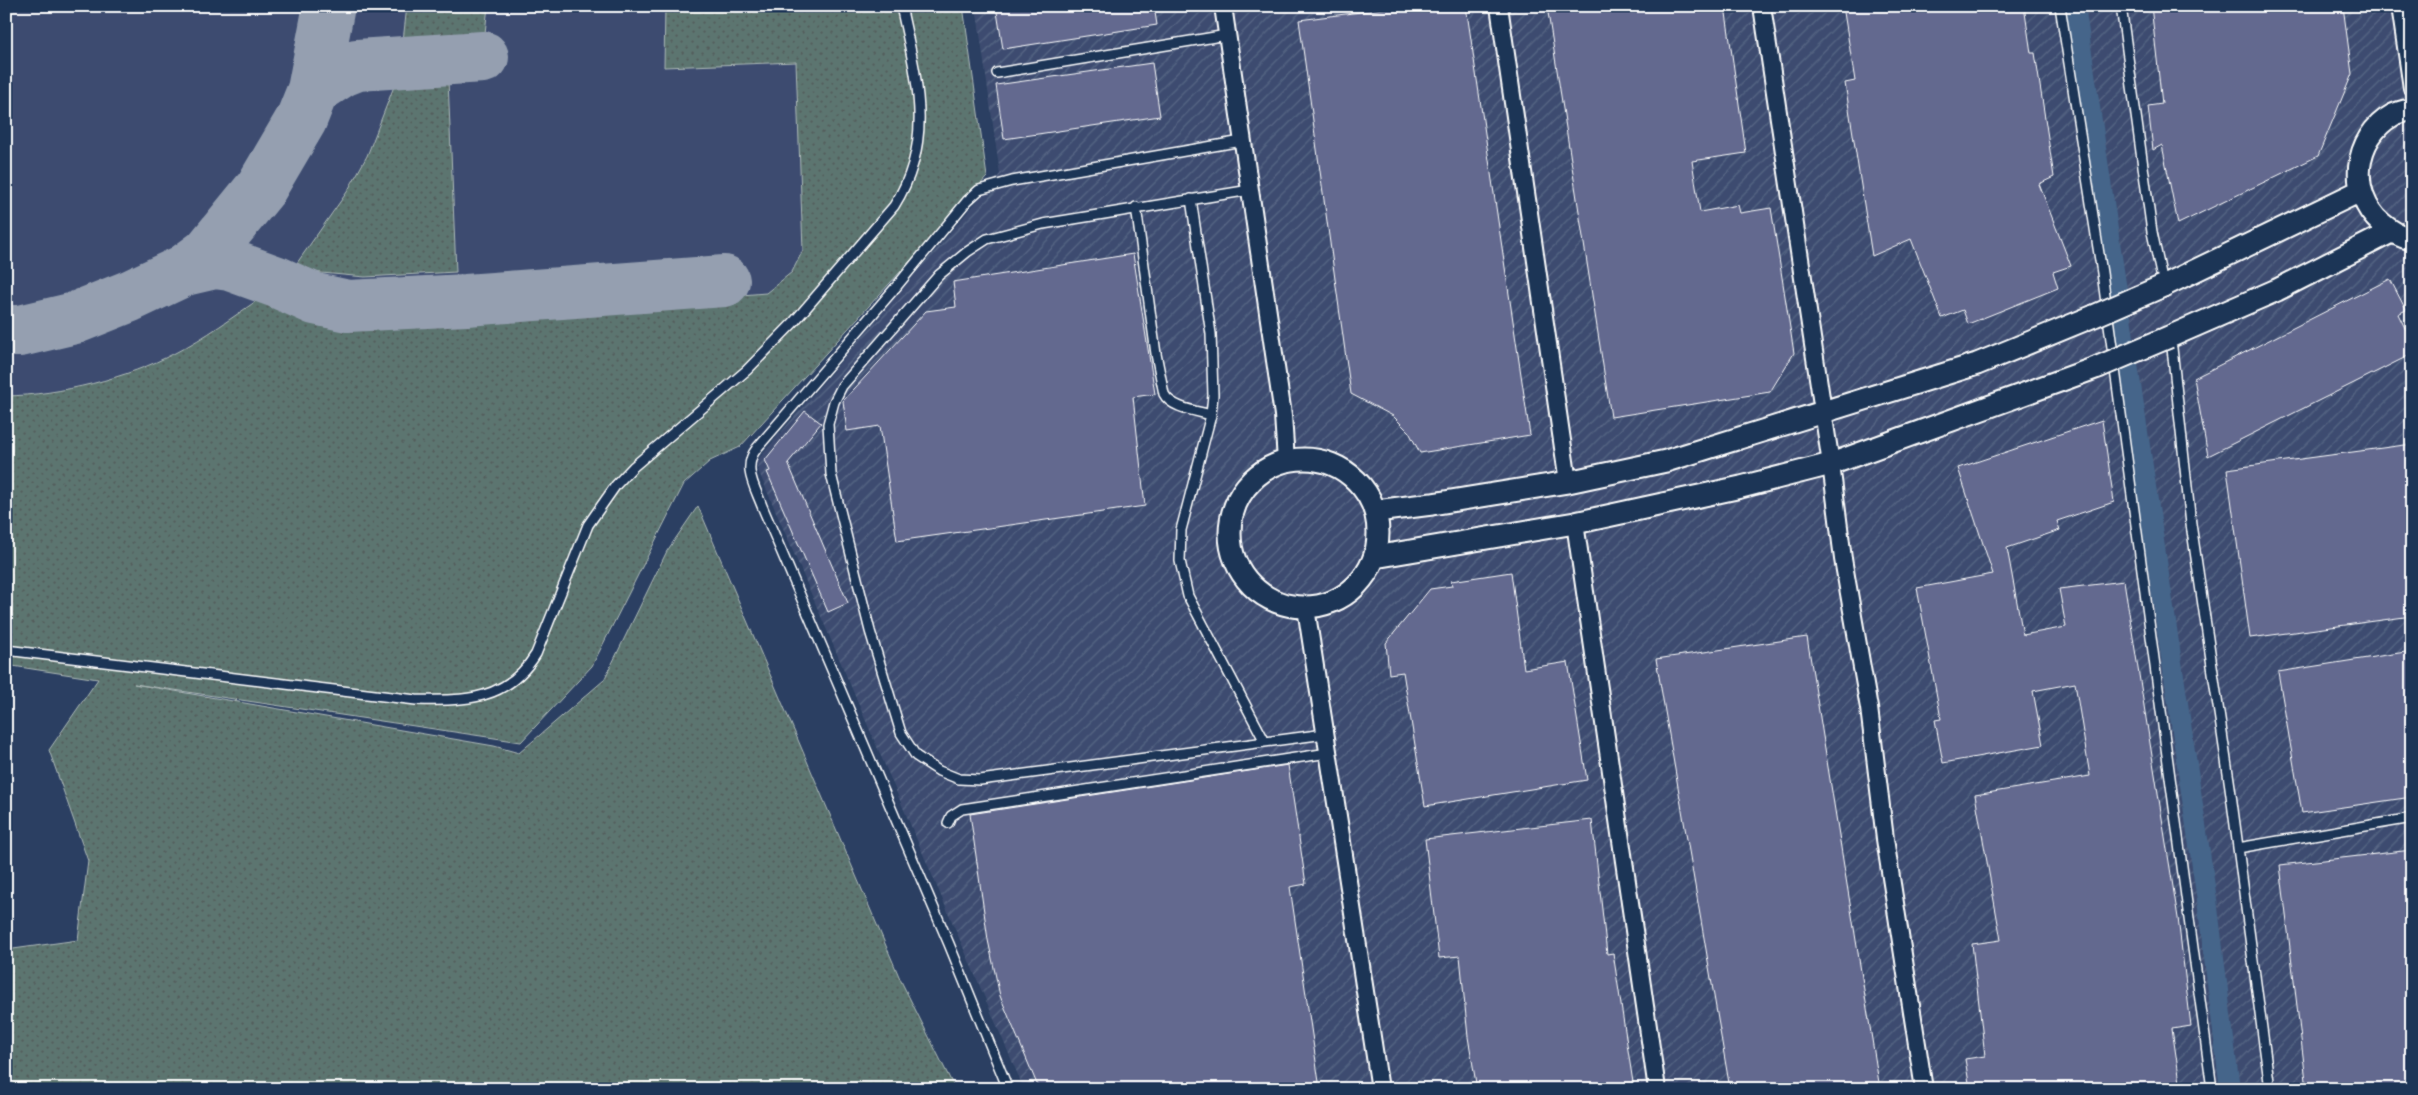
<svg xmlns="http://www.w3.org/2000/svg" width="2418" height="1095" viewBox="0 0 2418 1095" font-family="'Comic Neue',sans-serif">
  <style>
    .built { fill: #3c4c70 }
    .industrial { fill: url(#industrial-furrows) }
    .grass { fill: url(#grass-dots); stroke: #aebab8 }
    .lines { fill: none; stroke-linecap: round; stroke-linejoin: round }
    .canal { stroke: #44658a; stroke-width: 20 }
    .taxiway { stroke: #959fb0; stroke-width: 52 }
    .building { fill: #63698f; stroke: #fff }
    .service-casing { stroke: #fff; stroke-width: 12 }
    .minor-casing { stroke: #fff; stroke-width: 20 }
    .tertiary-casing { stroke: #fff; stroke-width: 25 }
    .service { stroke: #1d3557; stroke-width: 9 }
    .minor { stroke: #1d3557; stroke-width: 16 }
    .tertiary { stroke: #1d3557; stroke-width: 21 }
    .tertiary-bridge-casing { stroke: #fff; stroke-width: 25; stroke-linecap: butt }
    .tertiary-bridge { stroke: #1d3557; stroke-width: 21 }
  </style>
  <defs>
    <pattern id="industrial-furrows" width="10" height="10" patternUnits="userSpaceOnUse" patternTransform="scale(1.25)"><rect width="10" height="10" fill="#3c4c70"/><path d="M-1 1l2-2M0 10L10 0M9 11l2-2" fill="none" stroke="#596785"/></pattern>
    <pattern id="grass-dots" width="8" height="8" patternUnits="userSpaceOnUse" patternTransform="scale(1.25)"><rect width="8" height="8" fill="#5c7470"/><path d="M2 2h.1M6 6h.1" fill="none" stroke="#525c5a" stroke-width="1.8" stroke-linecap="round"/></pattern>
  </defs>
  <rect width="100%" height="100%" fill="#2b3f62"/>
  <filter id="ink" filterUnits="userSpaceOnUse"><feTurbulence type="fractalNoise" baseFrequency=".02" numOctaves="2"/><feDisplacementMap in="SourceGraphic" scale="10" xChannelSelector="R" yChannelSelector="G"/><feConvolveMatrix kernelMatrix="1 2 1 2 8 2 1 2 1" color-interpolation-filters="sRGB"/></filter>
  <g filter="url(#ink)">
    <path class="built" d="M6,6h904l15,102 -201,310 -216,322 -502,-75z"/>
    <path class="industrial" d="M976,6h1436v1083h-1388l-269,-626 245,-289z"/>
    <path class="grass" d="M407,6h81l-4,36 -71,6 -6,-3 -4,-4z
      M665,6h298l24,171 -247,270 -30,14 -26,23 -92,182 -71,76 -387,-58 360,62 25,7 85,-73 63,-129 31,-45 203,475 54,108h-949v-139l72,-10 10,-79 -39,-111 49,-71 -92,-14v-269c53,-1 122,-18 169,-43 31,-16 58,-36 87,-56l68,24 27,2 102,-5 307,-25 26,-21 11,-22 -7,-188 -132,5z
      M482,71l-1,9h-33l8,192 -91,5 -54,-5 -14,-9 50,-71 20,-36 31,-80 12,-3z"/>
    <g class="lines">
      <path class="canal" d="M2075,6l132,894 23,189"/>
      <path class="taxiway" d="M313,90l29,-19 15,-6 126,-8
        M185,270l30,-7 15,2 47,17 38,17 33,7 118,-6 258,-19
        M6,331h14l55,-13 55,-22 55,-26 23,-17 53,-65 40,-68 12,-30 16,-84"/>
    </g>
    <path class="building" d="M996,6h158l3,19 -154,24z
      M1407,6h59l64,429 -110,18 -11,-21 -16,-16 -42,-22 -52,-374z
      M1547,6h178l21,147 -54,8 8,51 38,-7 2,8 31,-5 23,145 -24,39 -159,25z
      M1843,6h181l7,47h4l19,124 -15,7 32,82 -18,6 5,16 -90,36 -5,-14 -21,8 -31,-79 -39,17 -27,-173 10,-2z
      M2151,6h192l9,68 -34,82 -140,68 -16,-79 -9,5 -5,-44 14,-2z
      M1152,63l8,53 -156,23 -8,-54z
      M1133,254l22,140 -22,3 12,109 -248,35 -17,-115 -33,5 -4,-30 83,-90 30,-4 -3,-25z
      M2390,279l16,31 -8,4 14,28v12l-204,102 -14,-78z
      M805,411l16,12 -33,40 60,140 -20,9 -61,-140 3,-1 -5,-11z
      M2102,420l12,82 -57,19 3,9 -53,18 16,87 43,-8 -7,-38 65,-8 54,337 13,108 -19,3 9,60h-211l-5,-30 20,-3 -13,-112 29,-4 -26,-145 115,-19 -15,-93 -42,8 10,54 -100,18 -8,-43 6,-1 -24,-131 76,-14 -35,-106z
      M2412,444v172l-162,22 -23,-169z
      M1511,572l13,97 44,-7 19,118 -162,26 -22,-134 -14,2 -3,-31 44,-54 22,-3 -1,-5z
      M1807,637l73,452h-150l-74,-430z
      M2412,651v146l-110,16 -24,-141z
      M1288,765l18,119 -16,3 29,195 -48,7h-232l-39,-93 -12,-56 -18,-126z
      M1592,820l15,134 6,-1 21,136h-157l-9,-52 -8,-81 -21,2 -14,-119z
      M2412,850v239h-105l-27,-224z"/>
    <g class="lines">
      <defs>
        <path id="service" d="M2060,6l42,267 110,816
          M2121,6l31,226 9,42
          M997,73l230,-38
          M1250,190l-207,34 -56,15 -20,13 -28,23 -97,111 -8,16 -6,22 3,50 39,157 31,102 15,23 23,15 20,8 21,1 345,-46
          M1191,199l20,135 2,61 -2,20 -30,115 -1,31 8,35 77,146
          M1136,207l20,147 8,40c7,14 33,17 47,21
          M2172,348l19,176 39,263 40,302
          M6,650l410,50c49,1 91,1 120,-46l52,-129 28,-40 17,-18 114,-97 46,-47 101,-117c42,-66 22,-129 7,-200
          M948,823l3,-7 11,-7 366,-56
          M2238,848l174,-30
          M1008,1089l-59,-145 -187,-438c-8,-21 -20,-39 -5,-58l139,-161 71,-86 12,-11 33,-9 230,-40"/>
        <path id="minor" d="M1223,6l60,409 3,46
          M1499,6l69,476
          M1762,6l69,458 12,95 26,149 16,131 39,250
          M2400,6l12,82
          M1575,523l82,566
          M1306,608l74,481"/>
        <path id="tertiary" d="M2412,109c-6,2 -13,3 -19,6 -40,22 -45,79 -12,108 9,8 19,14 31,16
          M2163,286l197,-95
          M2169,337l108,-47 114,-58
          M1230 533a74 74 0 1 1 148 0a74 74 0 1 1-148 0Z
          M1376,511l56,-7 136,-22 98,-21 311,-97 117,-48
          M1375,557l200,-34 166,-36 90,-23 267,-97"/>
      </defs>
      <use href="#service" class="service-casing"/>
      <use href="#minor" class="minor-casing"/>
      <use href="#tertiary" class="tertiary-casing"/>
      <use href="#service" class="service"/>
      <use href="#minor" class="minor"/>
      <use href="#tertiary" class="tertiary"/>
      <defs>
        <path id="tertiary-bridge" d="M2094,316l69,-30
          M2098,367l71,-30"/>
      </defs>
      <use href="#tertiary-bridge" class="tertiary-bridge-casing"/>
      <use href="#tertiary-bridge" class="tertiary-bridge"/>
    </g>
  </g>
  <rect width="2418" height="1095" fill="none" stroke="#1d3557" stroke-width="25"/>
  <rect x="12" y="12" width="2393" height="1070" fill="none" stroke="#fff" stroke-width="2" filter="url(#ink)"/>
</svg>
